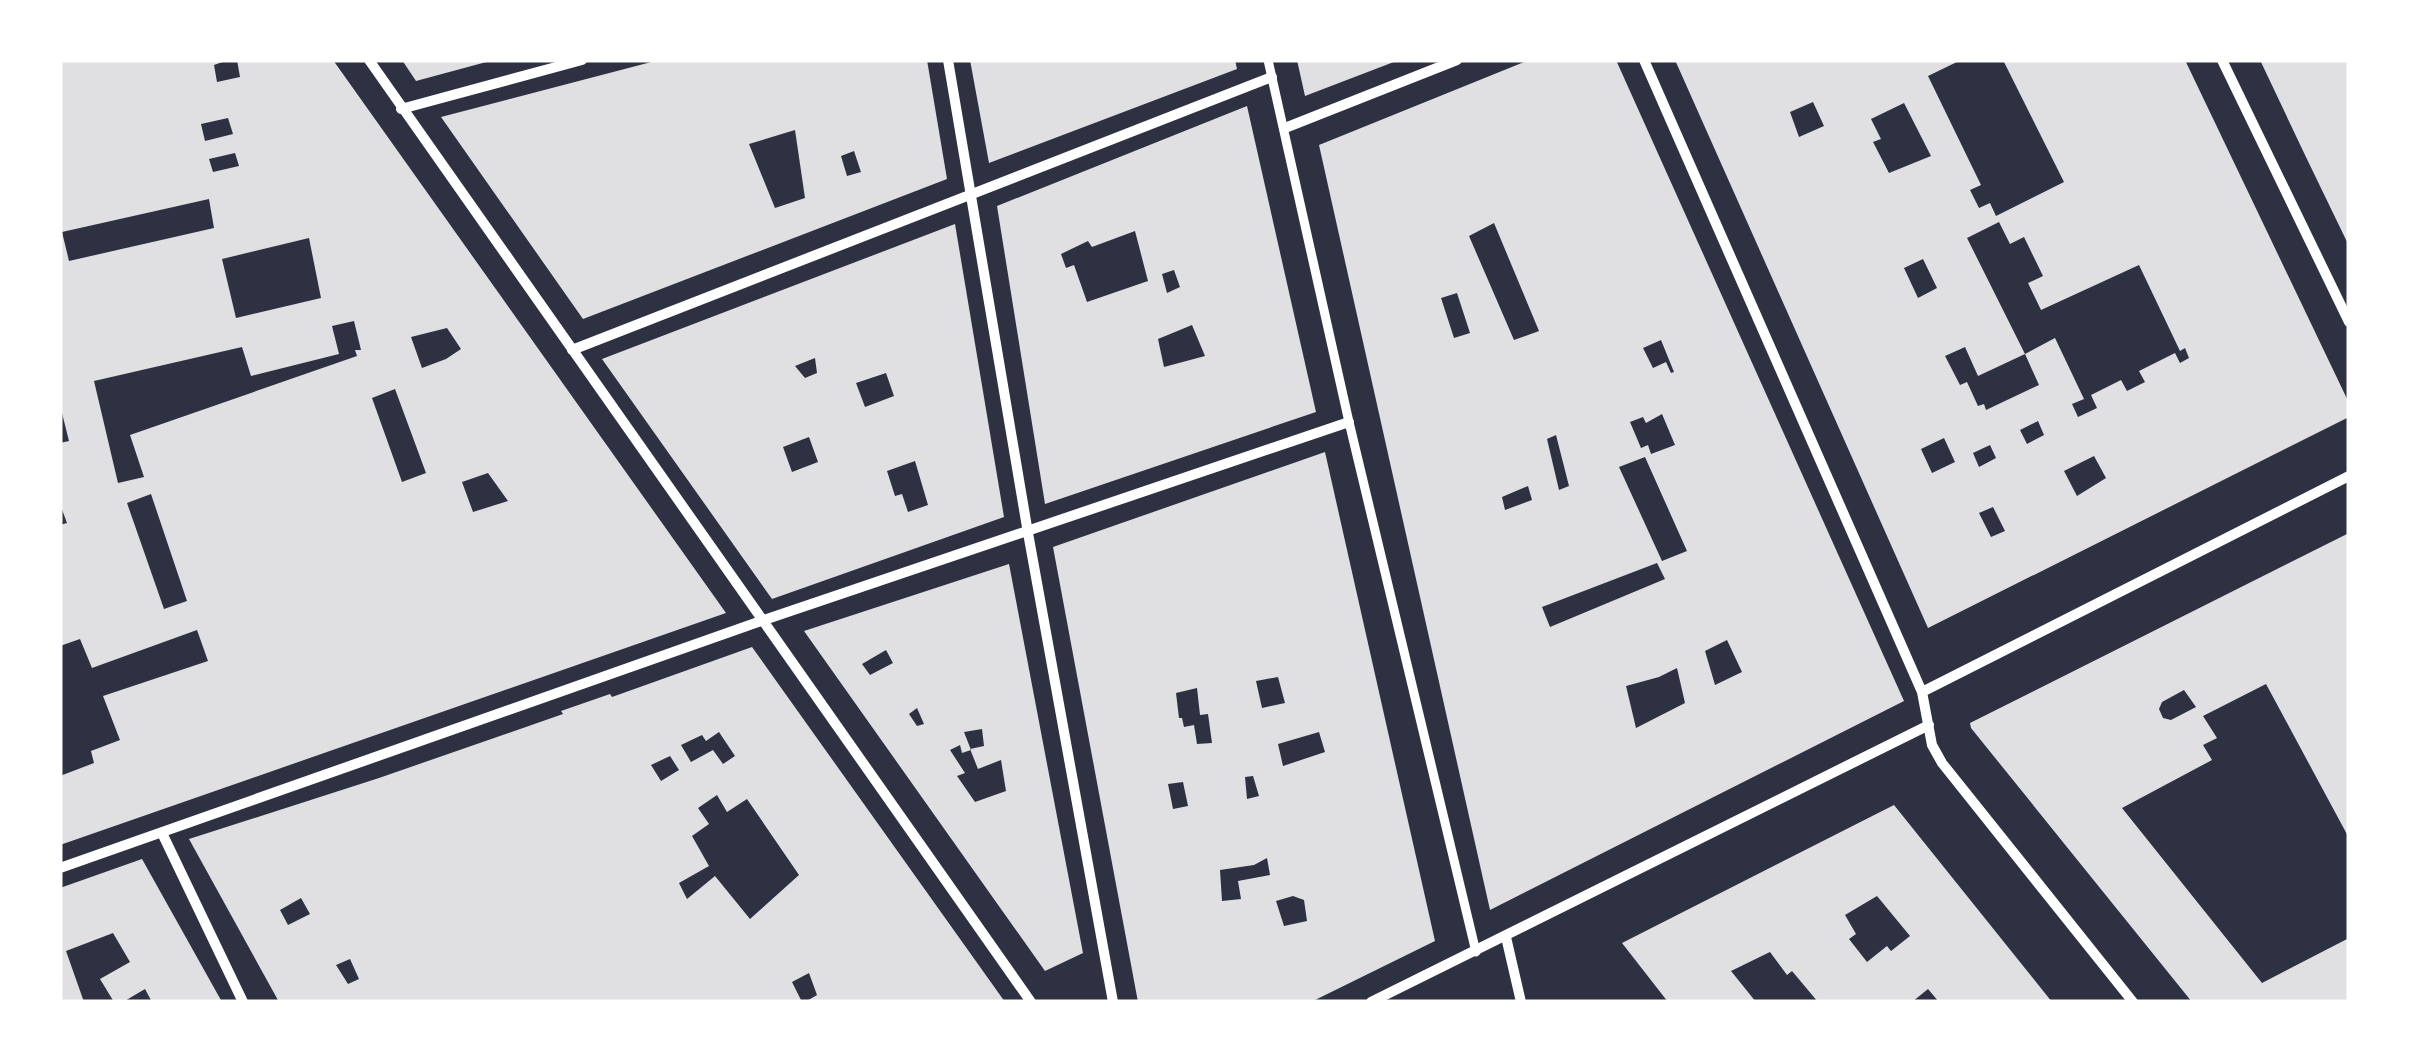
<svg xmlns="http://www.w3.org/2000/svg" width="2409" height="1062" viewBox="0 0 2409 1062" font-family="Montserrat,sans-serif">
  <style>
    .building { fill: #e0e0e3; fill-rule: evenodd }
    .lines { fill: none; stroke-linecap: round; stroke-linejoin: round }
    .pedestrian { stroke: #fff; stroke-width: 9 }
    .minor { stroke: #fff; stroke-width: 10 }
  </style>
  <rect width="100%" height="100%" fill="#2d3142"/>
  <path class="building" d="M60,60h168l-14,5 3,17 23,-5 -3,-17h96l393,553 -666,232v-69l34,-13 -3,-12 29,-11 -17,-44 105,-35 -11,-31 -105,38 -12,-29 -20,7v-121l7,-2 -7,-19v-61l9,-2 -9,-36zM228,118l5,16 -28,7 -4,-17zM235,153l4,13 -26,6 -4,-13zM209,199l5,29 -145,33 -7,-29zM309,238l12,60 -85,20 -14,-59zM354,321l7,29h-6l2,6 -227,79 14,42 -26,6 -24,-102 148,-34 9,29 88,-22 -7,-28zM447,328l14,21 -15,10 -24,9 -11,-31zM395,389l31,84 -24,9 -30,-84zM488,473l20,28 -35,11 -11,-30zM151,494l36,107 -23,8 -37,-106z
    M402,60h88v1l-74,20z
    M659,60h268l20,119 -364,140 -142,-202zM795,130l10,68 -30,10 -26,-64zM854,151l7,21 -14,4 -6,-20z
    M970,60h265l2,9 -248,94z
    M1297,60h102l-94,36z
    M1529,60h87l288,641 -414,209 -171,-765zM1494,223l45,108 -25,9 -45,-104zM1457,293l13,40 -16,5 -13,-40zM1661,340l13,32 -3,1 -5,-11 -13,6 -10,-20zM1662,414l13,31 -24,9 -3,-9 -7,3 -11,-26 13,-5 3,6zM1556,435l13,51 -10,4 -12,-51zM1645,457l42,94 -25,10 -43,-94zM1528,486l4,14 -27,10 -3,-13zM1657,563l8,16 -115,48 -8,-20zM1727,640l15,32 -27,13 -10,-34zM1677,668l8,35 -49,25 -10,-42 33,-9z
    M1675,60h286l-33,16 53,109 -11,5 9,18 11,-5 6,13 68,-34 -61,-122h182l164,343v14l-421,211zM1813,102l11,24 -25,11 -9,-25zM1904,103l27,53 -42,17 -16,-31 8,-3 -10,-20zM1999,222l11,22 14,-7 19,39 -15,7 13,27 98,-45 41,86 5,-3 4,10 -9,5 -5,-10 -36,18 6,11 -18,9 -6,-11 -30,15 6,13 -19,9 -6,-13 12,-5 -29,-61 -30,16 14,31 -53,25 -2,-6 -6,2 -11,-24 -7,3 -15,-29 20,-9 13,29 47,-22 -58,-116zM1923,259l14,29 -19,10 -14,-30zM2038,421l6,14 -17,9 -7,-14zM1944,438l11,24 -23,11 -11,-24zM1990,445l6,13 -17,9 -6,-14zM2094,456l12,22 -29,18 -13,-25zM1993,507l12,24 -14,6 -12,-24z
    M2260,60h89v186l-44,-91z
    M1247,106l69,306 -271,92 -48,-298zM1135,231l13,50 -61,21 -13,-37 -8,3 -5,-14 27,-13 4,6zM1174,270l6,17 -13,6 -5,-19zM1192,325l13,31 -41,11 -6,-28z
    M955,224l49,293 -232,82 -170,-240zM815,358l2,15 -12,5 -10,-12zM886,373l8,23 -29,11 -9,-24zM809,437l9,25 -26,10 -9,-25zM915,461l13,44 -20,7 -6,-18 -7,2 -8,-25z
    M1325,452l110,489 -124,61h-173l-85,-455zM1278,677l7,26 -23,5 -6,-27zM1197,688l3,27 8,-1 4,29 -15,1 -3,-19 -10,2 -2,-9h-3l-3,-25zM1319,732l6,20 -42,14 -5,-22zM1253,776l6,20 -12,3 -2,-22zM1183,782l5,24 -15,3 -5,-25zM1267,858l3,17 -32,6 3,18 -19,2 -2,-31 34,-5zM1293,896l11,4 3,21 -23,5 -8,-25z
    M2349,533v305l-83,-154 -63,32 14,22 -14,7 9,15 -90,48 140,175 87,-45v64h-157l-221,-274 -1,-5zM2184,690l12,17 -25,13 -8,-2 -4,-9 3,-7z
    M1009,564l74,389 -38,18 -241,-340zM886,650l7,13 -23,12 -8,-11zM917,708l7,16 -7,2 -8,-12zM982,729l2,17 -14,3 8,20 23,-9 5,31 -31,11 -18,-26 8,-3 -15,-23 10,-5 2,8 9,-3 -7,-18z
    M752,647l253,355h-200l12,-7 -8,-22 -17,9 10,20h-523l-90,-163 190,-61 184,-64 -2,-3 49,-17 2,3zM719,732l16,24 -12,8 -10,-14 -22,12 -10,-17 21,-10 4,6zM670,756l9,14 -18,11 -10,-16zM717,795l10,17 20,-13 52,76 -49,44 -35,-43 -28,23 -8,-16 30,-17 -17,-30 17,-12 -11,-16zM301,898l9,16 -22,11 -8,-15zM350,959l9,20 -11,5 -12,-19z
    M1894,805l158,197h-113l-11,-13 -16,13h-94l-26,-31 -5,4 -17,-23 -39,19 25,31h-88l-46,-59zM1877,896l33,40 -19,15 -4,-5 -20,16 -18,-23 7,-5 -11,-19z
    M142,859l80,143h-70l-7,-13 -22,13h-9l-14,-23 30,-17 -17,-29 -47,18 18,51h-24v-114z"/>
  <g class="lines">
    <path class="pedestrian" d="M1268,60l81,362 127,530"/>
    <path class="minor" d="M369,60l662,942
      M948,60l80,473 85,469
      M1644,60l278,632 10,53 10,18 191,239
      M2222,60l127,262
      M401,109l181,-49
      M1285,128l172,-68
      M572,350l700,-273
      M1922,692l427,-216
      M162,833l81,169
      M60,868l704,-248 585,-198
      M1506,937l15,65
      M1371,1002l558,-277"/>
  </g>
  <rect width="2409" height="1062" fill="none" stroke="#ffffff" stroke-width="125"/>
</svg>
